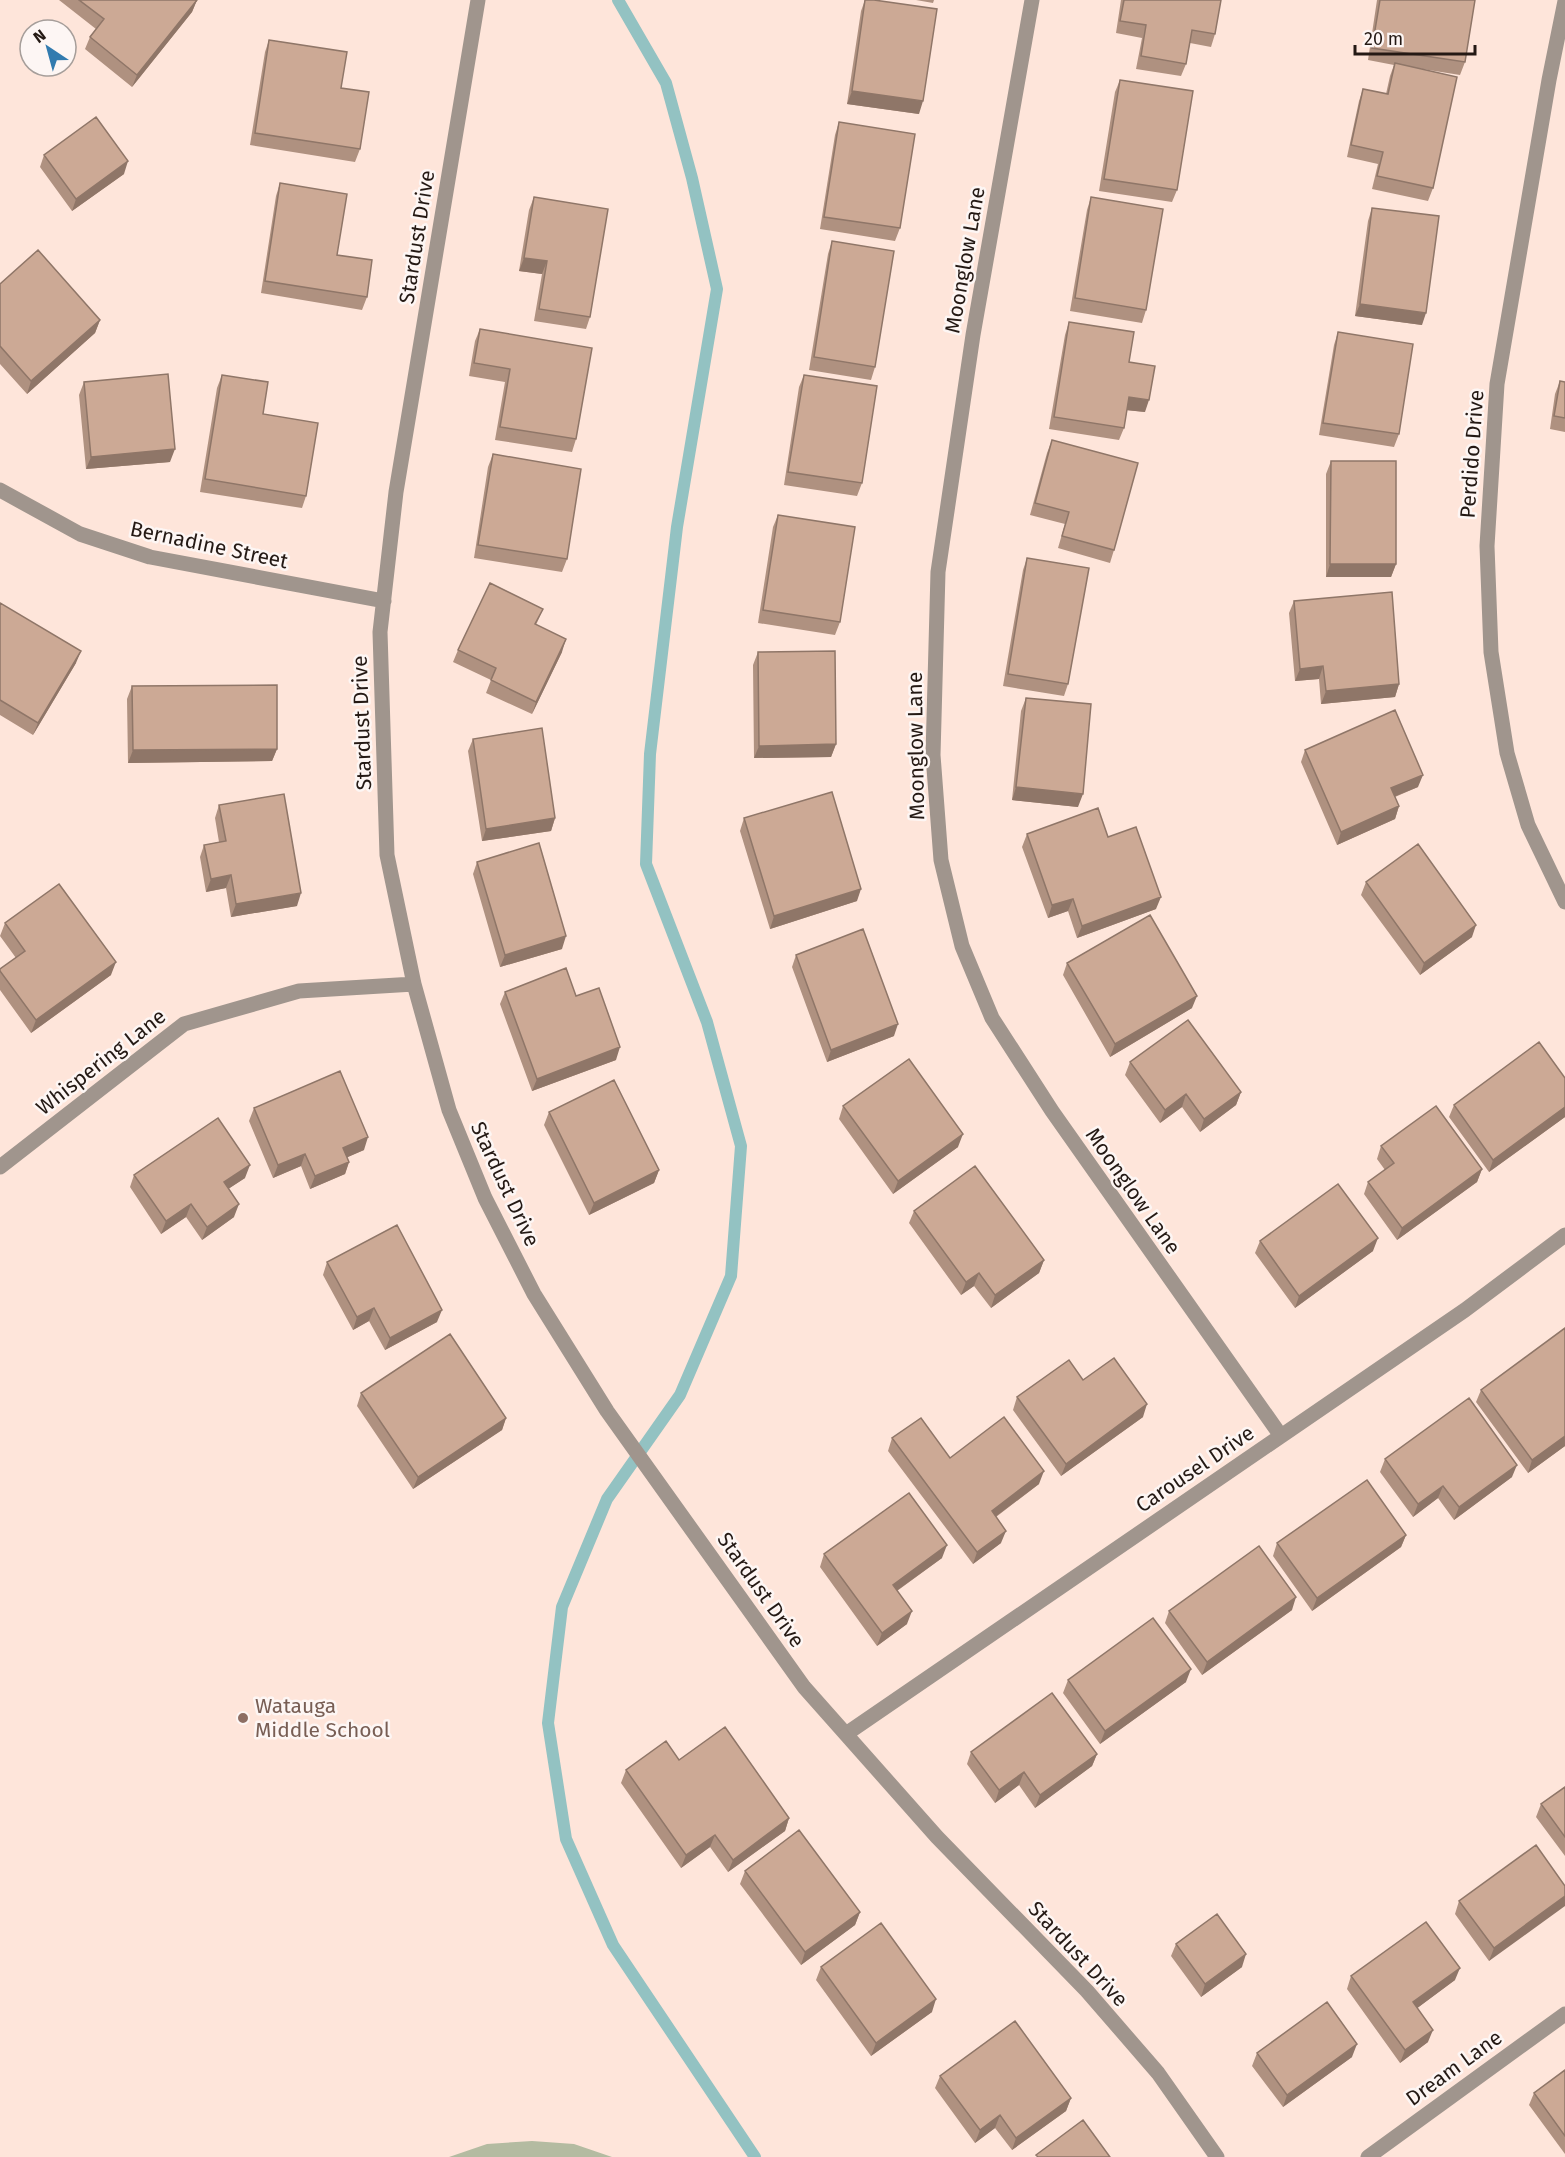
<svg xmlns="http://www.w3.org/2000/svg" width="1565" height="2157" viewBox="0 0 1565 2157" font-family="'Fira Sans',sans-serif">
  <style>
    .grass { fill: #b4bba1 }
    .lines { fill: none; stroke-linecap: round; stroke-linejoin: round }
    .stream { stroke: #93c2c2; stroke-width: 12 }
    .minor { stroke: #a0958d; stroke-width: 15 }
    .wall { fill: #af9180 }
    .shaded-wall { fill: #8f7668 }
    .building { fill: #cca995; stroke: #8f7668; stroke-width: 1.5 }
    .education-dot { fill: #8d6e63; stroke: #fdf6f4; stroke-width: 2 }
    .labels { text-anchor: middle; stroke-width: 5; stroke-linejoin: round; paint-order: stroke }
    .street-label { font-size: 21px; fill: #241914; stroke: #fdf6f4 }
    .education-label { font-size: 21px; fill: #785e54; stroke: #fdf6f4; text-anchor: start }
  </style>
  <rect width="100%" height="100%" fill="#fee5da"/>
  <path class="grass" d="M532,2141l42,3 38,13h-163l38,-13z"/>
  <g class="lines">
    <path class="stream" d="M618,0l48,83 26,95 25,111 -40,238 -27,227 -4,110 61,158 34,124 -10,130 -51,119 -73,104 -45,108 -14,116 18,116 47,106 142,212"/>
    <path class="minor" d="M478,0l-82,492 -16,140 7,223 27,129 35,126 36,88 49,96 73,117 197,276 133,150 150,154 71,82 59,84
      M1032,0l-59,335 -35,237 -5,183 8,105 21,86 30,72 60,93 229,325
      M1565,1l-16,79 -52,304 -10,162 4,106 16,101 21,72 37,77
      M0,490l80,44 70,23 234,44
      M0,1167l184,-143 115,-33 115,-7
      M846,1734l619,-424 100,-75
      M1368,2157l197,-143"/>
  </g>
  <path class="wall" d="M59,0h138l-5,12 -60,75 -47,-38 5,-12 6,-8z
    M865,0l54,114 -72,-10 14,-93z
    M916,0h18l-1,3z
    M1121,0h100l-6,34 -4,13 -21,-4 -4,21 -5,12 -45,-7 6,-31 -26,-5z
    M1377,0h98l-10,62 -5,13 -44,-7 17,120 -5,13 -56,-12 6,-25 -31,-7 12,-56 4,-12 23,5 4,-18 4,-11 -26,-5z
    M269,40l72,48 19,61 -5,13 -105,-17 15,-93z
    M1120,80l57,110 -5,12 -73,-11 16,-99z
    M839,122l61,106 -5,13 -75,-12 15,-94z
    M44,155l80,19 -52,37 -32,-44z
    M280,183l57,72 30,42 -5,13 -101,-17 15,-97z
    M534,197l56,120 -4,12 -52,-8 8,-47 -23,-3 10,-61z
    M1091,197l55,113 -4,13 -72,-12 17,-101z
    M1372,208l50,117 -67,-9 13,-95z
    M832,241l43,126 -4,13 -62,-10 19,-116z
    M0,284l100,36 -5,13 -68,61 -27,-30z
    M1069,322l60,40 16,50 -18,-2 -3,18 -5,12 -70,-11 16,-94z
    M480,329l96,110 -4,13 -77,-12 10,-58 -36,-6 6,-35z
    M1338,332l61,102 -5,13 -75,-12 15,-90z
    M222,375l41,39 43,82 -4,12 -102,-16 17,-104z
    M804,375l58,108 -5,13 -73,-11 15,-98z
    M1560,381l5,1v50l-15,-3 5,-35z
    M84,382l86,80 -84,7 -7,-74z
    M1052,440l62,110 -4,13 -52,-15 7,-24 -35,-9 17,-62z
    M493,454l74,105 -5,13 -88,-14 14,-91z
    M1331,461l65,103 -5,13h-65v-103z
    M778,515l62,107 -5,13 -77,-12 15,-96z
    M1027,558l41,126 -4,12 -61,-10 20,-116z
    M1294,601l105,83 -4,13 -74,7 -2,-25 -24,2 -6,-68z
    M0,603l76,60 -43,72 -33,-20z
    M543,609l-7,16 26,27 -30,62 -46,-21 5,-13 -38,-18 5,-12z
    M758,652l78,92 -5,13 -77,1 -1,-93z
    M132,686l145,63 -5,12 -144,2 -1,-64z
    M1026,698l52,109 -66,-7 9,-89z
    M473,739l82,79 -4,13 -69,10 -14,-90z
    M1305,750l113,37 -23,10 4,9 -4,13 -58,26 -36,-83z
    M219,805l78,101 -66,11 -5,-29 -20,4 -6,-35 4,-12 15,-3 -4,-24z
    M744,818l113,83 -87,28 -30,-98z
    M1027,834l81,3 48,72 -79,29 -9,-27 -20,7 -26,-71z
    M477,862l85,87 -62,18 -27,-93z
    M1366,882l106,55 -52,38 -59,-80z
    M5,923l106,52 -80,58 -31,-43v-21l16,-11 -16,-22z
    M796,955l98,81 -67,26 -35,-95z
    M1067,963l125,45 -82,49 -47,-82z
    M505,992l71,4 40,64 -84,31 -32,-87z
    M1130,1062l111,30 -5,13 -36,27 -18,-25 -22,16 -35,-48z
    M1565,1078v39l-76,55 -40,-55 5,-12z
    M843,1106l115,41 -65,47 -54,-75z
    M254,1108l110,42 -17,7 2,5 -4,12 -35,15 -9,-23 -28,12 -24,-57z
    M549,1112l110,58 -5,13 -65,32 -45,-90z
    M1381,1146l101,23 -5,13 -80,58 -33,-46 4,-12 17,-12 -8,-11z
    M134,1175l111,3 -17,11 6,28 -32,23 -16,-23 -25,17 -31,-47z
    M914,1211l130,49 -5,13 -48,35 -17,-22 -13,9 -52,-72z
    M1260,1241l113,10 -78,57 -40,-55z
    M327,1262l110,60 -52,28 -16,-29 -16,9 -30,-55z
    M1083,1380l60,37 -82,59 -48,-66 4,-13z
    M1481,1390l84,56 -37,27 -52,-71z
    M361,1393l145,25 -4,12 -89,59 -56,-83z
    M892,1438l58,20 89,26 -43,33 5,26 -28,21 -85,-113z
    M1385,1459l127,18 -58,43 -16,-22 -25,19 -33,-45z
    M1406,1535l-5,12 -89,64 -39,-55 4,-13z
    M824,1554l118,4 -45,33 10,33 -30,22 -57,-79z
    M1292,1610l-90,65 -37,-52 4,-12z
    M1068,1680l118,2 -86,62 -37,-51z
    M971,1752l126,2 -5,12 -57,42 -16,-23 -24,18 -28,-39z
    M679,1760l110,58 -4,13 -57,41 -18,-25 -29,21 -60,-85 5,-13z
    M1565,1787v69l-29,-39 5,-13z
    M745,1871l115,41 -5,13 -54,40 -61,-81z
    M1565,1886l-76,75 -34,-47 4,-13z
    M1176,1944l66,23 -41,30 -30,-41z
    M821,1967l111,45 -61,44 -55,-76z
    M1351,1976l104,4 -38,28 11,34 -28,21 -53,-74z
    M1257,2053l95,4 -69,50 -31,-41z
    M1565,2070v84l-36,-49 5,-12z
    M940,2076l131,22 -5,13 -54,39 -17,-22 -20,15 -40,-55z"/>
  <path class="shaded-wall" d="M197,0l-5,12 -60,75 5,-12z
    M852,91l71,10 -4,13 -72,-10z
    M128,161l-4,13 -52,37 4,-12z
    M524,258l23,3 -5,13 -23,-3z
    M1360,304l66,9 -4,12 -67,-9z
    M100,320l-5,13 -68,61 4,-13z
    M1129,397l20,3 -4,12 -20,-2z
    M175,449l-5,13 -84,7 5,-12z
    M1330,564h66l-5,13h-65z
    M566,639l-4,13 -30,62 4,-12z
    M81,651l-5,12 -43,72 5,-12z
    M1323,666l-4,13 -24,2 5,-12z
    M1399,684l-4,13 -74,7 5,-13z
    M836,744l-5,13 -77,1 5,-12z
    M277,749l-5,12 -144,2 5,-13z
    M1423,775l-5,12 -32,13 5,-12z
    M1016,787l67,7 -5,13 -66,-7z
    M1399,806l-4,13 -58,26 4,-13z
    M555,818l-4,13 -69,10 4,-12z
    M231,875l-5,13 -20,4 5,-13z
    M861,889l-4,12 -87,28 4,-13z
    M301,893l-4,13 -66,11 5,-13z
    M1161,897l-5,12 -79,29 5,-12z
    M1073,899l-5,12 -20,7 4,-13z
    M1476,925l-4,12 -52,38 4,-12z
    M566,936l-4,13 -62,18 5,-12z
    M116,962l-5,13 -80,58 5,-13z
    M1197,996l-5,12 -82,49 5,-13z
    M898,1024l-4,12 -67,26 4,-12z
    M620,1047l-4,13 -84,31 5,-12z
    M1241,1092l-5,13 -36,27 4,-13z
    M1186,1094l-4,13 -22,16 5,-13z
    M1565,1107v10l-76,55 4,-12z
    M963,1134l-5,13 -65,47 5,-13z
    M368,1137l-4,13 -25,11 4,-13z
    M305,1154l-4,12 -28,12 5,-13z
    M349,1162l-4,12 -35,15 5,-13z
    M250,1165l-5,13 -26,17 5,-13z
    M1482,1169l-5,13 -80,58 5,-12z
    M659,1170l-5,13 -65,32 5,-12z
    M191,1204l-5,13 -25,17 5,-13z
    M239,1204l-5,13 -32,23 5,-13z
    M1378,1238l-5,13 -78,57 4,-12z
    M1044,1260l-5,13 -48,35 4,-13z
    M979,1273l-5,13 -13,9 5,-13z
    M374,1308l-5,13 -16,9 4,-13z
    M442,1310l-5,12 -52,28 5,-12z
    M1147,1404l-4,13 -82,59 5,-12z
    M506,1418l-4,12 -89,59 5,-12z
    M1565,1436v10l-37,27 4,-13z
    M1517,1465l-5,12 -58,43 5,-13z
    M1044,1471l-5,13 -52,39 5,-12z
    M1443,1486l-5,12 -25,19 5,-13z
    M1006,1531l-5,12 -28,21 4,-12z
    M1406,1535l-5,12 -89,64 5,-13z
    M947,1545l-5,13 -54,39 5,-12z
    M1296,1597l-4,13 -90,65 5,-13z
    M912,1611l-5,13 -30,22 5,-13z
    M1191,1669l-5,13 -86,62 5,-13z
    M1097,1754l-5,12 -57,42 5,-13z
    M1024,1772l-5,13 -24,18 4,-13z
    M789,1818l-4,13 -57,41 5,-12z
    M715,1835l-5,12 -29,21 5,-13z
    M1565,1896v10l-76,55 5,-13z
    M860,1912l-5,13 -54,40 4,-13z
    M1246,1954l-4,13 -41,30 4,-13z
    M1460,1968l-5,12 -47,35 5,-13z
    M936,1999l-4,13 -61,44 5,-13z
    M1433,2030l-5,12 -28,21 5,-13z
    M1357,2044l-5,13 -69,50 4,-12z
    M1071,2098l-5,13 -54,39 4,-12z
    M1000,2115l-5,13 -20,15 5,-13z"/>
  <path class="building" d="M79,0h118l-60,75 -47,-38 14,-18z
    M865,0h9l63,9 -14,92 -71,-10z
    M1124,0h97l-6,34 -23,-4 -6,34 -45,-8 5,-31 -26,-4z
    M1380,0h95l-10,62 -93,-14z
    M269,40l78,12 -6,36 28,4 -9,57 -105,-16z
    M1395,63l62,14 -24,111 -56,-12 6,-24 -32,-7 12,-56 25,5z
    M1120,80l73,11 -16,99 -73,-11z
    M96,117l32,44 -52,38 -32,-44z
    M839,122l76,12 -15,94 -76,-11z
    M280,183l67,11 -10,61 35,5 -5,37 -102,-16z
    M534,197l74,12 -18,108 -51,-8 8,-48 -23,-3z
    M1091,197l72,12 -17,101 -71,-12z
    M1372,208l67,8 -13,97 -66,-9z
    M832,241l62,10 -19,116 -61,-10z
    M38,250l62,70 -69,61 -31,-35v-62z
    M1069,322l65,10 -5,30 26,4 -6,34 -20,-3 -5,31 -70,-11z
    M480,329l112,19 -16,91 -76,-12 10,-58 -36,-6z
    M1338,332l75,12 -14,90 -76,-11z
    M168,374l7,75 -84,8 -7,-75z
    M222,375l46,7 -5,32 55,9 -12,73 -101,-17z
    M804,375l73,11 -15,97 -74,-11z
    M1560,381l5,1v36l-11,-2z
    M1052,440l86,23 -24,87 -52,-14 7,-24 -34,-9z
    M493,454l88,15 -14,90 -89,-14z
    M1331,461h65v103h-66z
    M778,515l77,12 -15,95 -77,-12z
    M1027,558l62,10 -21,116 -60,-10z
    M490,583l53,26 -8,15 31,15 -30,63 -45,-22 5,-12 -38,-18z
    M1392,592l7,92 -73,7 -3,-25 -23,3 -6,-68z
    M0,603l81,48 -43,72 -38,-23z
    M835,651l1,93 -77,2 -1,-94z
    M277,685v64l-144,1 -1,-64z
    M1026,698l65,6 -8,90 -67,-7z
    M1395,710l28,65 -32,13 8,18 -58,26 -36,-82z
    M542,728l13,90 -69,11 -13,-90z
    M832,792l29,97 -87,27 -30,-98z
    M284,794l17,99 -65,11 -5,-29 -20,4 -7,-34 22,-4 -7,-36z
    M1098,808l10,29 28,-10 25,70 -79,29 -9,-27 -21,6 -25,-71z
    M539,843l27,93 -61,19 -28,-93z
    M1418,844l58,81 -52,38 -58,-81z
    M59,884l57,78 -80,58 -36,-49v-2l25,-18 -20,-28z
    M1150,915l47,81 -82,48 -48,-81z
    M863,929l35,95 -67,26 -35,-95z
    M566,968l10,28 23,-8 21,59 -83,32 -32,-87z
    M1188,1020l53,72 -37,27 -18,-25 -21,16 -35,-48z
    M1539,1042l26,36v29l-72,53 -39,-55z
    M909,1059l54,75 -65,47 -55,-75z
    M340,1071l28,66 -25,11 6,14 -34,14 -10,-22 -27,11 -24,-57z
    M614,1080l45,90 -65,33 -45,-91z
    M1436,1106l46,63 -80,59 -34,-46 26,-19 -13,-17z
    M218,1118l32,47 -26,17 15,22 -32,23 -16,-23 -25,17 -32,-46z
    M975,1166l69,94 -49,35 -16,-22 -13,9 -52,-71z
    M1338,1184l40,54 -79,58 -39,-55z
    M397,1225l45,85 -52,28 -16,-30 -17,9 -30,-55z
    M1565,1328v108l-33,24 -51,-70z
    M450,1334l56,84 -88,59 -57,-84z
    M1114,1358l33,46 -81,60 -49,-67 52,-37 14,20z
    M1469,1398l48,67 -58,42 -16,-21 -25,18 -33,-45z
    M1004,1417l40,54 -52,40 14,20 -29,21 -85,-114 29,-20 29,40z
    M1367,1480l39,55 -89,63 -40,-55z
    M909,1493l38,52 -54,40 19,26 -30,22 -58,-79z
    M1259,1546l37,51 -89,65 -38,-51z
    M1153,1618l38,51 -86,62 -37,-51z
    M1052,1693l45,61 -57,41 -16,-23 -25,18 -28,-38z
    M725,1727l64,91 -56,42 -18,-25 -29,20 -60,-85 40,-29 13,19z
    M1565,1787v50l-24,-33z
    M799,1830l61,82 -55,40 -60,-81z
    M1536,1845l29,41v10l-71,52 -35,-47z
    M1217,1914l29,40 -41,30 -29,-40z
    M1426,1922l34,46 -47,34 20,28 -28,20 -54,-74z
    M881,1923l55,76 -60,44 -55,-76z
    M1327,2002l30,42 -70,51 -30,-42z
    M1015,2021l56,77 -55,40 -16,-23 -20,15 -40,-54z
    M1565,2070v66l-31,-43z
    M1083,2120l27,37h-72l-2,-2z"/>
  <circle class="education-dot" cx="243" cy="1718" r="6"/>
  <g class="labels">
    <g class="street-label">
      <text transform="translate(417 237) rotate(-81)" y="7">Stardust Drive</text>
      <text transform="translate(965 260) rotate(-80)" y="7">Moonglow Lane</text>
      <text transform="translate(1472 454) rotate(-86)" y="7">Perdido Drive</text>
      <text transform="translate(209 545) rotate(12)" y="7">Bernadine Street</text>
      <text transform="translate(362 723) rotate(-92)" y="7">Stardust Drive</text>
      <text transform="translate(916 746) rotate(-91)" y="7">Moonglow Lane</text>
      <text transform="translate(101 1062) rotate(-38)" y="7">Whispering Lane</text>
      <text transform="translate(505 1184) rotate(65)" y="7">Stardust Drive</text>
      <text transform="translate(1133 1191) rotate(55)" y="7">Moonglow Lane</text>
      <text transform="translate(1195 1469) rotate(-34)" y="7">Carousel Drive</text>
      <text transform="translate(761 1590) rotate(55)" y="7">Stardust Drive</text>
      <text transform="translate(1078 1954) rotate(47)" y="7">Stardust Drive</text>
      <text transform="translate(1454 2068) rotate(-36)" y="7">Dream Lane</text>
    </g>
    <g class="education-label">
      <text x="255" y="1713">Watauga<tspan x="255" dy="24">Middle School</tspan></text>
    </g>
  </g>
  <g transform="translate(48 48) rotate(324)"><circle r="28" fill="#fdf6f4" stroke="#a69e9a" stroke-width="1.5"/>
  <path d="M0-4.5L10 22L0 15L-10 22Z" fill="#327baf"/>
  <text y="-9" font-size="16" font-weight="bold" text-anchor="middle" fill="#241914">N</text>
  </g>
  <path d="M1355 45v9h120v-9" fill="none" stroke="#241914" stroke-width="3"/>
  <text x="1364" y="45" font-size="18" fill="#241914" stroke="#fdf6f4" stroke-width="4.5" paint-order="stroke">20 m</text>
</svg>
